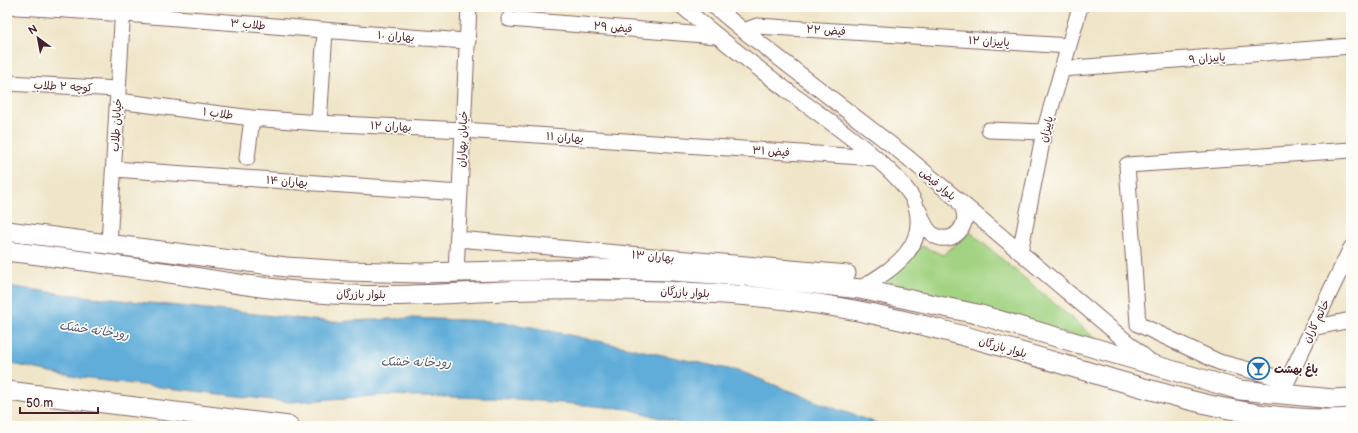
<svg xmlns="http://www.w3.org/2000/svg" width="1358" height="433" viewBox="0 0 1358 433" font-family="'Balsamiq Sans','Playpen Sans Arabic',sans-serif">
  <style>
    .green { fill: #a2d382; stroke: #767956 }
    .water { fill: #60add9; stroke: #556682 }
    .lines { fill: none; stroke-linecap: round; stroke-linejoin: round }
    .minor-casing { stroke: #846462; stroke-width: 17 }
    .major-casing { stroke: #846462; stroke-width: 21 }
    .minor { stroke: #fff; stroke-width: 15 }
    .major { stroke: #fff; stroke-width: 19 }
    .labels { text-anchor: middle; stroke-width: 3.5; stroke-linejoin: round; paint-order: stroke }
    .street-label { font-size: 11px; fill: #4a1f2b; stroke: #fdfcf7 }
    .poi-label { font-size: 11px; font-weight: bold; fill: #4a1f2b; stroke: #fdfcf7; text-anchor: start }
    .water-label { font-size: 12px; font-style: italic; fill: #535871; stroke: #fdfcf7 }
  </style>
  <rect width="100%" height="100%" fill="#fdfcf7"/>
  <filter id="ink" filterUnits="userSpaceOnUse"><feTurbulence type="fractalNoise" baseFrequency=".025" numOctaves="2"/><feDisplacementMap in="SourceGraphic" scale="8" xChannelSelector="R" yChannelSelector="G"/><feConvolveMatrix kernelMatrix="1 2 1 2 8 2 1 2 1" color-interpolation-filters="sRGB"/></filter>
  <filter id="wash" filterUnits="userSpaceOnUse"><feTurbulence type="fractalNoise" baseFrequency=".012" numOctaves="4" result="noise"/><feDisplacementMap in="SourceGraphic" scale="16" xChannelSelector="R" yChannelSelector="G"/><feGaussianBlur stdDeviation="0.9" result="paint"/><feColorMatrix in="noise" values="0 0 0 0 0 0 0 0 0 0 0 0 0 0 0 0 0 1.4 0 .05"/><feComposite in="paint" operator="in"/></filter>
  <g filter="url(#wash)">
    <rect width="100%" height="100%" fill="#efe5c8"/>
    <path class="green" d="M970,232l132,112 -216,-63 36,-35 21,9z"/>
    <path class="water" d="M7,286l56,8 269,28 78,-4 80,3 42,6 210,45 88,35 55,19h-196l-61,-17 -111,-10 -131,-4 -96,7 -209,-24 -74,-15z"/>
  </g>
  <g filter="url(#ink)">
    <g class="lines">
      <defs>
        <path id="minor" d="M16,7c151,8 301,24 452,34
          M683,7c34,30 70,57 106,85 30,22 118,82 127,114 12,43 -26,64 -56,83
          M715,7l29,24 163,126 246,207
          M509,19l207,17
          M744,31l13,-5 312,20
          M1062,69l289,-23
          M7,83l111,6
          M118,101l134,17 67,5 144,7 413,28
          M319,123l6,-92
          M989,130l55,2
          M247,158l5,-40
          M114,169l346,24
          M919,211c3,7 6,17 12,22 20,17 45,-10 28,-31
          M458,239l390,34
          M109,243l14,-236
          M1020,252l24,-120 36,-125
          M456,272l13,-265
          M1312,328l39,-8
          M1287,380l-68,-18 -81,-38 -11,-159 224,-15
          M1283,390l68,-142"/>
        <path id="major" d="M7,231l279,36 61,4 74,2 175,-4 76,2 73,5 115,13 117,25 263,76 93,9 18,-1
          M7,251c54,7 109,14 163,22 61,10 121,20 183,22 59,3 119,-4 178,-5 95,-1 192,0 287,14 99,15 195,46 291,74 79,23 159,46 242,40
          M7,391l282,35"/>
      </defs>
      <use href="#minor" class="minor-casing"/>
      <use href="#major" class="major-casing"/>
      <use href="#minor" class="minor"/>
      <use href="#major" class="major"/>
    </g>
  </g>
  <defs>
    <symbol id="bar-ring" viewBox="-11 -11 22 22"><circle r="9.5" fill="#fdfcf7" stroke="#1f6fb2" stroke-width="1.5"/><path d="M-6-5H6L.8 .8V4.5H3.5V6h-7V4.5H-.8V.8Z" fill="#1f6fb2"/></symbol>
  </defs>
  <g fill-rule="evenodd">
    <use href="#bar-ring" x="1246" y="356" width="25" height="25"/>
  </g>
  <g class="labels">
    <g class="street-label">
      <text transform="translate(248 24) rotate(5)" y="4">طلاب ۳</text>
      <text transform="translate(613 27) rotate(5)" y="4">فیض ۲۹</text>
      <text transform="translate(826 30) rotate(4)" y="4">فیض ۲۲</text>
      <text transform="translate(396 36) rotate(4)" y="4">بهاران ۱۰</text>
      <text transform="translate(989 41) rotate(3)" y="4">پاییزان ۱۲</text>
      <text transform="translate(1207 58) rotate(-5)" y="4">پاییزان ۹</text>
      <text transform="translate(63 86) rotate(3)" y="4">کوچه ۲ طلاب</text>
      <text transform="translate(218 113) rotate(7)" y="4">طلاب ۱</text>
      <text transform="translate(116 125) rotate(-87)" y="4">خیابان طلاب</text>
      <text transform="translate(391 126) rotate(3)" y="4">بهاران ۱۲</text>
      <text transform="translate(1046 129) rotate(-76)" y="4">پاییزان</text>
      <text transform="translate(565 137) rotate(4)" y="4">بهاران ۱۱</text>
      <text transform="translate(462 139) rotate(-87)" y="4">خیابان بهاران</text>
      <text transform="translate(771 151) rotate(4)" y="4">فیض ۳۱</text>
      <text transform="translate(287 181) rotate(4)" y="4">بهاران ۱۴</text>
      <text transform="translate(938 184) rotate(40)" y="4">بلوار فیض</text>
      <text transform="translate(653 256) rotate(5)" y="4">بهاران ۱۳</text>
      <text transform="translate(685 292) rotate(3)" y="4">بلوار بازرگان</text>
      <text transform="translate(361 294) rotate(1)" y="4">بلوار بازرگان</text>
      <text transform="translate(1316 321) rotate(-64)" y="4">خاتم کاران</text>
      <text transform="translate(1003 347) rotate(16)" y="4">بلوار بازرگان</text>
    </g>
    <g class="poi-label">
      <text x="1274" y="373">باغ بهشت</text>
    </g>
    <g class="water-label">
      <text transform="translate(94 330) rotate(8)" y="4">رودخانه خشک</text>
      <text transform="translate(416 362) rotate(1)" y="4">رودخانه خشک</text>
    </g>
  </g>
  <rect width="1358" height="433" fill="none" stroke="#fdfcf7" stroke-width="24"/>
  <g transform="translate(38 38) rotate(328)" stroke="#fdfcf7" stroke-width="3" paint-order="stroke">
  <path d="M0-3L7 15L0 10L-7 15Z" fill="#4a1f2b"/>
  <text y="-6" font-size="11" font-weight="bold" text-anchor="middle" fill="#4a1f2b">N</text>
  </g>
  <path d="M20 407v6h78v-6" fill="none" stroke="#4a1f2b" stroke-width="2"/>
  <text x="26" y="407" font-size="12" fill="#4a1f2b" stroke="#fdfcf7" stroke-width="3" paint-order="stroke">50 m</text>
</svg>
